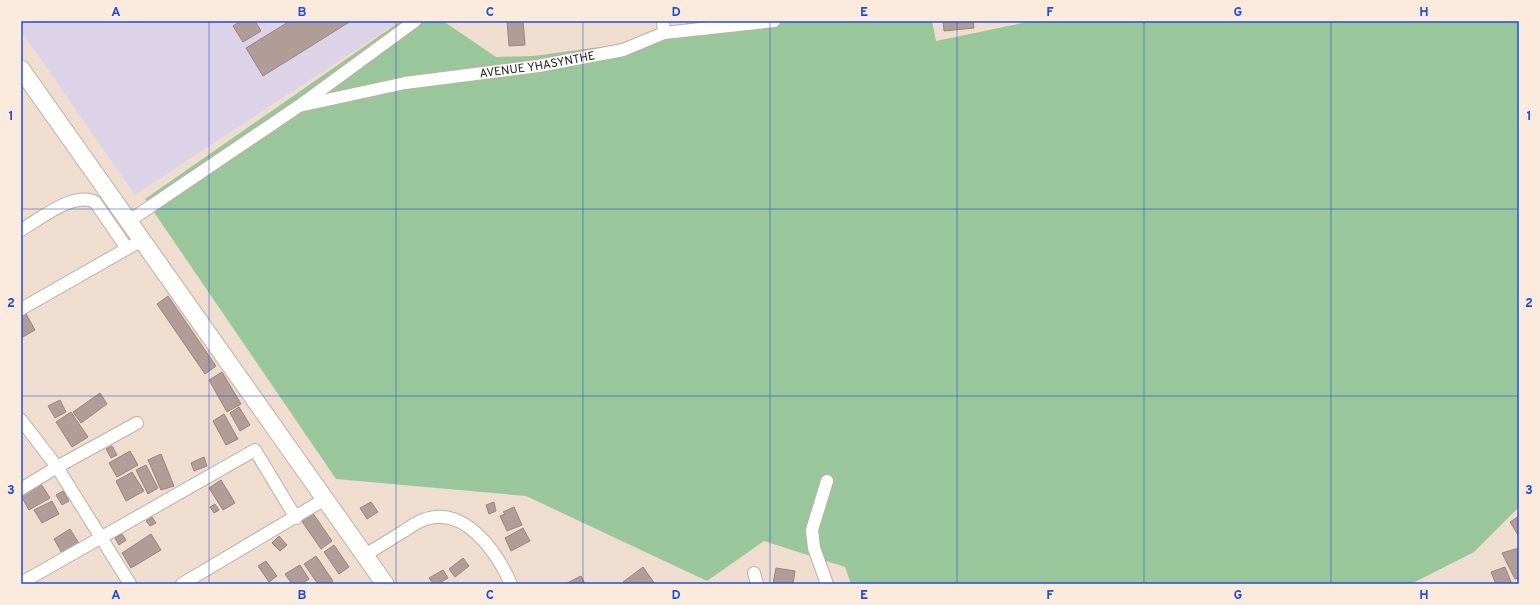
<svg xmlns="http://www.w3.org/2000/svg" width="1540" height="605" viewBox="0 0 1540 605" font-family="Overpass,sans-serif">
  <style>
    .industrial { fill: #dcd3e8 }
    .green { fill: #99c69a }
    .building { fill: #b29c97; stroke: #99847f }
    .lines { fill: none; stroke-linecap: round; stroke-linejoin: round }
    .minor-casing { stroke: #c0b0a2; stroke-width: 14 }
    .highway-casing { stroke: #c0b0a2; stroke-width: 19 }
    .minor { stroke: #fff; stroke-width: 12 }
    .highway { stroke: #fff; stroke-width: 17 }
    .grid { fill: none; stroke: #1d4ed8; stroke-width: 1; stroke-opacity: 0.55 }
    .labels { text-anchor: middle; stroke-width: 3.5; stroke-linejoin: round; paint-order: stroke }
    .street-label { font-size: 12px; fill: #29231e; stroke: #fcebdc }
    .neatline { fill: none; stroke: #1d4ed8; stroke-width: 1.5 }
    .grid-label { font-size: 13px; text-anchor: middle; font-weight: bold; fill: #1d4ed8 }
  </style>
  <rect width="100%" height="100%" fill="#efdecf"/>
  <path class="industrial" d="M21,21h379l-265,174 -114,-164z"/>
  <path class="green" d="M401,21h42l53,36 37,-1 119,-16 36,-17 19,-2h225l4,20 96,-20h487v486l-45,45 -63,32h-560l-6,-17 -81,-26 -57,40 -181,-85 -190,-17 -191,-280z"/>
  <path class="building" d="M241,21h14l6,10 -18,11 -10,-16z
    M290,21h61l-88,55 -17,-28z
    M507,21h16l2,24 -16,1z
    M943,21h30l1,7 -30,3z
    M168,296l48,70 -11,8 -48,-70z
    M25,312l10,18 -14,8v-23z
    M222,372l19,32 -14,8 -18,-32z
    M100,393l7,11 -26,19 -8,-11z
    M60,400l6,12 -11,6 -7,-12z
    M239,407l11,18 -10,6 -10,-18z
    M71,412l17,25 -16,10 -16,-25z
    M224,414l14,25 -12,6 -13,-24z
    M112,446l5,9 -6,3 -5,-9z
    M130,451l8,14 -21,12 -8,-14z
    M161,454l13,32 -13,4 -13,-30z
    M204,457l3,9 -13,5 -3,-8z
    M146,465l12,23 -10,6 -12,-24z
    M132,472l12,19 -18,10 -10,-20z
    M221,480l14,23 -12,7 -14,-22z
    M41,484l9,14 -21,12 -8,-14z
    M63,491l6,10 -7,4 -6,-10z
    M52,501l7,13 -17,9 -8,-13z
    M371,502l7,10 -11,7 -7,-11z
    M494,502l2,9 -7,3 -3,-9z
    M215,504l4,6 -5,3 -4,-6z
    M514,507l8,18 -15,6 -7,-15 5,-2 -2,-2z
    M312,512l20,29 -11,8 -20,-29z
    M1519,516v18l-1,1 -8,-13z
    M152,517l4,6 -6,3 -4,-5z
    M523,528l7,13 -19,10 -6,-13z
    M70,529l10,16 -17,10 -9,-16z
    M122,534l4,6 -7,5 -4,-7z
    M151,534l10,16 -30,18 -9,-15z
    M279,536l8,9 -7,6 -8,-8z
    M334,545l15,22 -10,7 -15,-22z
    M1519,548v30l-4,1 -13,-26z
    M316,556l17,25 -4,3h-11l-14,-20z
    M463,558l6,8 -14,11 -6,-8z
    M266,561l11,15 -8,6 -11,-16z
    M300,565l9,14 -8,5h-9l-7,-10z
    M643,567l12,17h-22l-2,-2 -7,2 -1,-2z
    M1505,567l7,17h-16l-5,-12z
    M776,568l19,3 -2,13h-20z
    M443,570l5,8 -10,6h-5l-4,-6z
    M581,576l4,8h-20z"/>
  <g class="lines">
    <defs>
      <g id="minor">
        <path d="M663,21l1,12"/>
        <path id="s1" d="M299,106l106,-23 133,-17 85,-16 41,-17 110,-12"/>
        <path d="M129,221l170,-115 116,-85"/>
        <path d="M21,230c19,-11 53,-39 74,-28l31,45"/>
        <path d="M21,309l121,-69"/>
        <path d="M21,420l36,47 73,117"/>
        <path d="M21,489l36,-22 80,-44"/>
        <path d="M365,555c13,-8 26,-16 39,-24 6,-4 13,-9 19,-11 41,-16 74,32 88,64"/>
        <path d="M754,573l3,11"/>
        <path d="M21,583l234,-133 41,68"/>
        <path d="M182,584l143,-85"/>
        <path d="M827,584l-13,-36 -2,-18 15,-49"/>
      </g>
      <path id="highway" d="M21,69l364,515"/>
    </defs>
    <use href="#minor" class="minor-casing"/>
    <use href="#highway" class="highway-casing"/>
    <use href="#minor" class="minor"/>
    <use href="#highway" class="highway"/>
  </g>
  <path class="grid" d="M209,21v563M396,21v563M583,21v563M770,21v563M957,21v563M1144,21v563M1331,21v563M21,209h1498M21,396h1498"/>
  <g class="labels">
    <g class="street-label">
      <text dy="4" stroke="none"><textPath href="#s1" startOffset="242">AVENUE YHASYNTHE</textPath></text>
    </g>
  </g>
  <rect width="1540" height="605" fill="none" stroke="#fcebdc" stroke-width="44"/>
  <rect x="22" y="22" width="1496" height="561" class="neatline"/>
  <g class="grid-label">
    <text x="116" y="16">A</text>
    <text x="302" y="16">B</text>
    <text x="490" y="16">C</text>
    <text x="676" y="16">D</text>
    <text x="864" y="16">E</text>
    <text x="1050" y="16">F</text>
    <text x="1238" y="16">G</text>
    <text x="1424" y="16">H</text>
    <text x="11" y="120">1</text>
    <text x="1529" y="120">1</text>
    <text x="11" y="307">2</text>
    <text x="1529" y="307">2</text>
    <text x="11" y="494">3</text>
    <text x="1529" y="494">3</text>
    <text x="116" y="599">A</text>
    <text x="302" y="599">B</text>
    <text x="490" y="599">C</text>
    <text x="676" y="599">D</text>
    <text x="864" y="599">E</text>
    <text x="1050" y="599">F</text>
    <text x="1238" y="599">G</text>
    <text x="1424" y="599">H</text>
  </g>
</svg>
